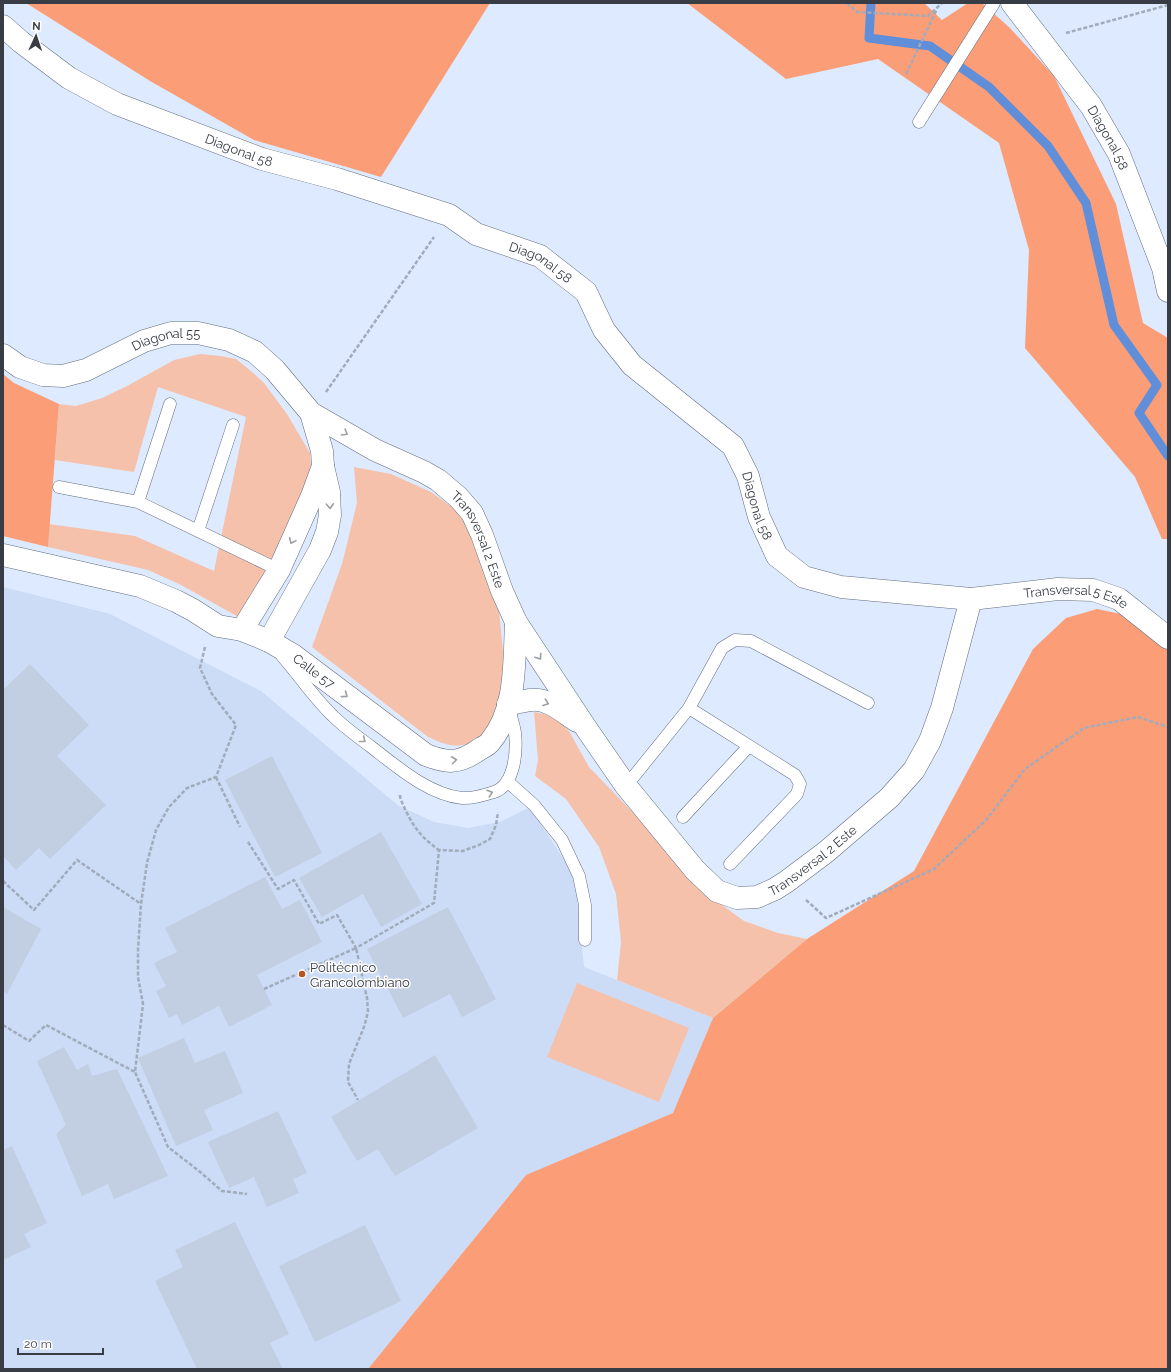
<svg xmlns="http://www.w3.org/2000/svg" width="1171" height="1372" viewBox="0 0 1171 1372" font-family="Raleway,sans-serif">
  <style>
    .built { fill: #ccdbf6 }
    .green { fill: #f6c1aa }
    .forest { fill: #fb9e77 }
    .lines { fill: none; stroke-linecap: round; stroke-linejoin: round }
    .stream { stroke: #618ed9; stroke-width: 9 }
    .building { fill: #c2cee2 }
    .lane-casing { stroke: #626d7f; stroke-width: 13 }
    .street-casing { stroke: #626d7f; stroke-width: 23 }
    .path { stroke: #a1abbb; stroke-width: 2.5; stroke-dasharray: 4 2; stroke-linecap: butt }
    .lane { stroke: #fff; stroke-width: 12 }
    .street { stroke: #fff; stroke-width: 22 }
    .oneway { stroke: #9c9ea2 }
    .poi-dot { fill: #b95423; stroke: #fff; stroke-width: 1.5 }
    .labels { text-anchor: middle; stroke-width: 3; stroke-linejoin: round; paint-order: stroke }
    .street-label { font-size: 13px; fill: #383d45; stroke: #fff }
    .poi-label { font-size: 13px; fill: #383d45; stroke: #fff; text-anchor: start }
  </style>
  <rect width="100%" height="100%" fill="#deeaff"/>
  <path class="built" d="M3,587l107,27 151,77 138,115 35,16 34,6 32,-6 30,-15 45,70 9,90 129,51 -40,95 -148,63 -157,193h-365z"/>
  <path class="green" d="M200,354l21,2 15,3 15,12 13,12 23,31 23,39 2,28 -70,138 -61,-34 -33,-15 -100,-23 1,-23 86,12 79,35 32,-154 -88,-30 -24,85 -79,-12 4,-56 17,2 26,-8 25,-12 47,-26z
    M354,467l37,7 40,18 28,20 19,34 20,54 6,62 -3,48 -23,33c-23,4 -28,4 -50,-6l-116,-90 30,-83 15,-61z
    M534,712l19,4 16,15 20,36 133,138 22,16 34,12 29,6 -94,79 -96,-38 4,-38 -5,-48 -17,-47 -33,-48 -31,-23 3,-16z
    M577,983l112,45 -30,74 -112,-45z"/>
  <path class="forest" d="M26,3h464l-109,174 -127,-37 -104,-59z
    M687,3h237l18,17 26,-17h14l28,25 44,48 62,128 27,119 25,15v201h-6l-27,-62 -110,-129 4,-98 -30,-107 -121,-84 -92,20z
    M3,374l11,9 45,21 -11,143 -45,-11z
    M1097,609l71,15v745h-800l158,-194 147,-62 40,-95 94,-79 107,-68 119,-222 33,-31z"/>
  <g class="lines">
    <path class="stream" d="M871,3l-2,35 61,8 59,41 59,59 38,57 28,122 43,60 -18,28 29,43"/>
  </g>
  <path class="building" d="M30,664l59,61 -32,31 49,49 -56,54 -11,-11 -23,22 -13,-14v-166z
    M272,756l50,97 -47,24 -50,-97z
    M381,832l41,72 -41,23 -18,-33 -41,23 -23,-39z
    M265,877l17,32 18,-9 22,42 -65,33 15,30 -43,22 -10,-21 -37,19 -5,-11 -8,4 -13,-27 10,-5 -12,-23 23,-11 -12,-24z
    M3,907l38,22 -34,65 -4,-3z
    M448,907l48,92 -34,18 -12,-23 -47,24 -36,-69z
    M184,1038l11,25 30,-12 18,42 -39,17 9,20 -37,16 -38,-88z
    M64,1047l13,23 11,-6 4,12 25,-7 51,107 -54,23 -6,-15 -26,12 -26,-62 10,-9 -29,-64z
    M435,1055l43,73 -83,48 -17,-27 -21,12 -26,-44z
    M278,1111l29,62 -14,6 6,14 -32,14 -13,-30 -25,11 -21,-46z
    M12,1146l35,77 -23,11 7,13 -28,13v-110z
    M235,1222l54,112 -19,9 13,26h-86l-42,-88 28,-14 -8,-17z
    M365,1225l36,76 -86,41 -36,-76z"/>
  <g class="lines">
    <defs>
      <path id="lane" d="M919,122l75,-119
        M59,487l79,15 141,68
        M138,502l32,-98
        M198,531l35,-106
        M282,656c17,19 32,42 51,60 11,11 25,21 37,30 26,20 59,49 92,52 11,1 22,-3 32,-6 21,-7 23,-41 21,-59 -1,-8 -4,-16 -6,-24
        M689,708l33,-60 13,-8 16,1 117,62
        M507,781l27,24 28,35 17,36 6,29v35
        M626,786l63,-78 106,67 5,9 -3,10 -67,70
        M683,817l66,-71"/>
      <g id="street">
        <path id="s1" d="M1012,3l79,103 28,48 44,114 5,23"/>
        <path id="s2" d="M3,26l18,16 48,36 48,26 145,55 75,20 112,36 27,19 64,22 46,36 18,38 28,35 101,81 15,30 11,41 18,39 27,21 37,10 130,12 87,-10 35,1 26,9 49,39"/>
        <path id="s3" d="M3,355l17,12 23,8 20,1 23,-6 58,-29 27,-8h27l31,7 26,12 20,18 36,43 64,37 49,22 14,8 20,17 14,16 10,22 20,56 14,31 70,106 40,58 69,84 22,21 20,7 20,-1 18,-8 11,-7 40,-30 63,-54 25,-28 16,-29 12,-33 29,-109"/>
        <path id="s4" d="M3,555l137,31 36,15 17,9 25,16 24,4 27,11 24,14 133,100c21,8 32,9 51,-4 4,-3 10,-5 13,-9 27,-32 24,-80 26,-120"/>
        <path d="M242,630l37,-60 33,-74 11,-30"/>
        <path d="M269,641l51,-91 7,-18 3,-17 -1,-23 -6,-26 -1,-15 -11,-38"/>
        <path d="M508,704c7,-1 15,-3 23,-4 17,-2 32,12 46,21"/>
      </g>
    </defs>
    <use href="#lane" class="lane-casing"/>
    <use href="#street" class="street-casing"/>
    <path class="path" d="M847,3l10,9 71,4 14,-13
      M1066,33l102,-28
      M906,74l31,-65
      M326,392l108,-155
      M205,647l-5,21 12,26 24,31 -20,52 -29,11 -18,19 -13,23 -9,33 -6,41 -3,45v28l5,27 -8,68 33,75 31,24 23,20 25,3
      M216,777l24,50
      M400,795c0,5 3,9 5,14 9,19 17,29 34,41
      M248,842l30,47 16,-9 25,44 18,-9 19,33 78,-45 5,-53 24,1 16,-6 11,-6 6,-14 2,-13
      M3,881l31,29 43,-50 64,44
      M806,900l20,18 108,-49 53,-50 38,-50 59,-41 54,-11 30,10
      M264,989l92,-41 11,50 1,14 -4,15 -15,37 -1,18 10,18
      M3,1025l26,16 17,-16 89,47"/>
    <use href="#lane" class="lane"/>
    <use href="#street" class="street"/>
  </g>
  <defs><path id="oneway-chevron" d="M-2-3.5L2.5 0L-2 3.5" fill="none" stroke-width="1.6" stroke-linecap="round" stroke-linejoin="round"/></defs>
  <g class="oneway">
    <use href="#oneway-chevron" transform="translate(345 433) rotate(31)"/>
    <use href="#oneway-chevron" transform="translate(330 506) rotate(87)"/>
    <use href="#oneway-chevron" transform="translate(292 541) rotate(114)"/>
    <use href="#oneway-chevron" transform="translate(539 657) rotate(56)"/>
    <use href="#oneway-chevron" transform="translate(345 695) rotate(37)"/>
    <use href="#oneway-chevron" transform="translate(546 703) rotate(20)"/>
    <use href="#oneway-chevron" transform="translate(363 740) rotate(39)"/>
    <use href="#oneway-chevron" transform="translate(454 760) rotate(-7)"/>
    <use href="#oneway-chevron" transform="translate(490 793) rotate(-19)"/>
  </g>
  <circle class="poi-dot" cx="302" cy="974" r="4"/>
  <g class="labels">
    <g class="street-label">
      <text dy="5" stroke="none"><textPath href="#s1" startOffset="166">Diagonal 58</textPath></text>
      <text dy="5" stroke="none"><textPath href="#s2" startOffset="269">Diagonal 58</textPath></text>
      <text dy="5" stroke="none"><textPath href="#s2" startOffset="593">Diagonal 58</textPath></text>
      <text dy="5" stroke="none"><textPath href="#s3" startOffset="176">Diagonal 55</textPath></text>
      <text dy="5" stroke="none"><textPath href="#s2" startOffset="929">Diagonal 58</textPath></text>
      <text dy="5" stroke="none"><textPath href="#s3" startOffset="570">Transversal 2 Este</textPath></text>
      <text dy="5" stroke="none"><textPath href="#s2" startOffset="1293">Transversal 5 Este</textPath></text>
      <text dy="5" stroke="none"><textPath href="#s4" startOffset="336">Calle 57</textPath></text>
      <text dy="5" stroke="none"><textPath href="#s3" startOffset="1106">Transversal 2 Este</textPath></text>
    </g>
    <g class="poi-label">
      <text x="310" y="972">Politécnico<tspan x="310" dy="15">Grancolombiano</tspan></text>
    </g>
  </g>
  <rect width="1171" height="1372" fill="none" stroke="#383d45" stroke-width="8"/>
  <g transform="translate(36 36) rotate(3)" stroke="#ffffff" stroke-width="3" paint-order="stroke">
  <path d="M0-3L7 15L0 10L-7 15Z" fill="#383d45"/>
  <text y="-6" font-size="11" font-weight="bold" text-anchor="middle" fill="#383d45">N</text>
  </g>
  <path d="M18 1348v6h85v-6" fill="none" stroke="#383d45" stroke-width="2"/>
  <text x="24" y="1348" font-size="12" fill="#383d45" stroke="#ffffff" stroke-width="3" paint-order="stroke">20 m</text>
</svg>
